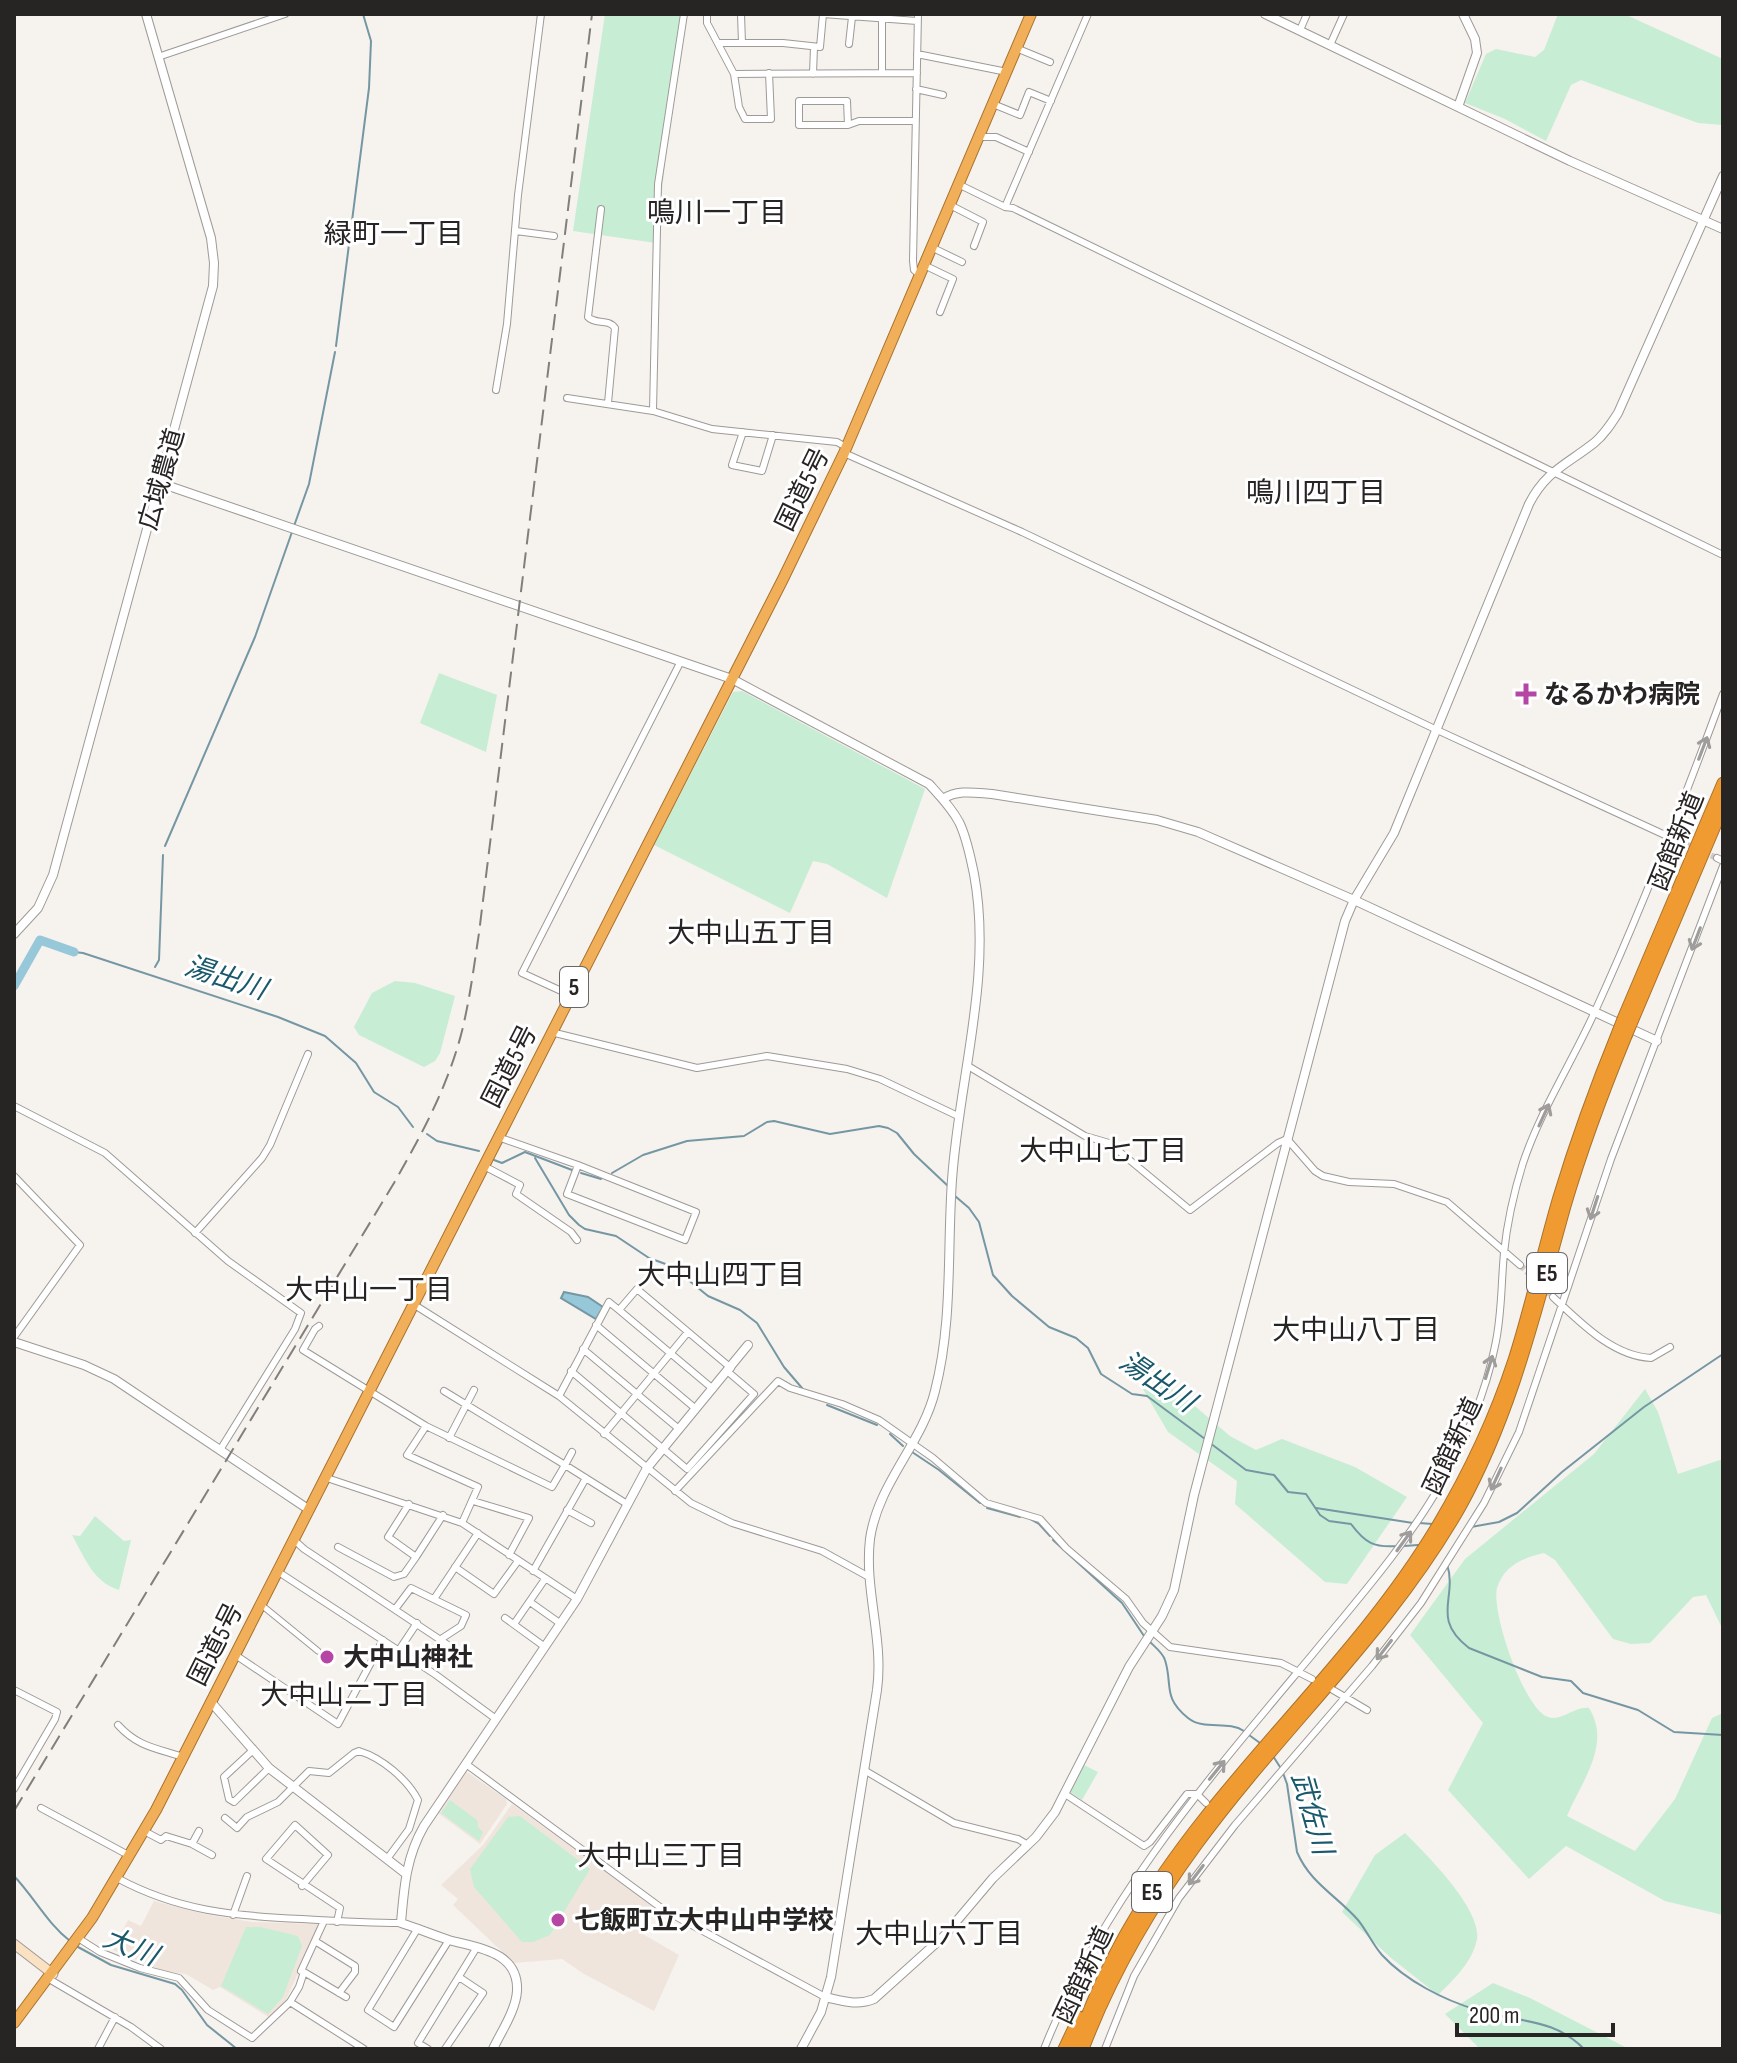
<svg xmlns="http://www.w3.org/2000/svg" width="1737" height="2063" viewBox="0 0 1737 2063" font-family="'Sofia Sans Condensed','Noto Sans JP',sans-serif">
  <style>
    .built { fill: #efe5dc }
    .green { fill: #c7edd5 }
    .water { fill: #97c8d9; stroke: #7597a3; stroke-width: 2 }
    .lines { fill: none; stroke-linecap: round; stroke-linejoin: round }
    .stream { stroke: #7597a3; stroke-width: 2 }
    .river { stroke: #97c8d9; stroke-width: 9 }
    .minor-tunnel { stroke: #cdc9c6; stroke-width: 6; stroke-dasharray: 6 3; stroke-linecap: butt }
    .pedestrian-casing { stroke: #9e9a97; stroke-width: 7 }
    .minor-casing { stroke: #9e9a97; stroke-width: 8 }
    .tertiary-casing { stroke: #9e9a97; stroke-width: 10 }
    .secondary-casing { stroke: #9e9a97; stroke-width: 11 }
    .trunk-casing { stroke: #a9722c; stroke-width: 12 }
    .motorway-casing { stroke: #a9722c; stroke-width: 13 }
    .pedestrian { stroke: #fff; stroke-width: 5 }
    .minor { stroke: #fff; stroke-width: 6 }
    .tertiary { stroke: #fff; stroke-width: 8 }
    .secondary { stroke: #fae1c1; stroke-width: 9 }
    .trunk { stroke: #f2af5a; stroke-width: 10 }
    .motorway { stroke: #ef9b31; stroke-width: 11 }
    .rail { stroke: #817e7b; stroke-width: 2; stroke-dasharray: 16 8; stroke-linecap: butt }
    .motorway-bridge-casing { stroke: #a9722c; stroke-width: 13; stroke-linecap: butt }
    .motorway-bridge { stroke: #ef9b31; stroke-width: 11 }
    .oneway { stroke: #9e9d9c }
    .poi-dot { fill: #b546a3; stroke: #fff; stroke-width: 3 }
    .labels { text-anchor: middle; stroke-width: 6; stroke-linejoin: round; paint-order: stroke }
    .shield { fill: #fff; stroke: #686666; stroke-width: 2 }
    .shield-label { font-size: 24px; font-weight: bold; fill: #272524 }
    .street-label { font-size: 26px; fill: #272524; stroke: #fff }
    .poi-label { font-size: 26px; font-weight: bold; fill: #272524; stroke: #fff; text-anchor: start }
    .neighbourhood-label { font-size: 28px; fill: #272524; stroke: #fff }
    .water-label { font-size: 28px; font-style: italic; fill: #19596b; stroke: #fff }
  </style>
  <rect width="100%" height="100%" fill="#f6f2ee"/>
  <path class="built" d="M467,1772l39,27 1,5 -27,40 -42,-31z
    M512,1804l141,102 -12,27 38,22 -25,56 -70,-37 -22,-15 -48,4 -61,-58 5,-6 -17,-14 42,-40z
    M154,1901l51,13 47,8 65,2 2,3 -33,73 -16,18 -50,-31 -7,3 -27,-16 -23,-3 -50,-21 15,-30 13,6z"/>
  <path class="green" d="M605,14h77l-26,229 -83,-12z
    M1558,14h66l99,45v66l-25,-2 -117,-43 -10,5 -25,56 -41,-22 -40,-16 21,-49 10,-5 39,8 9,-7z
    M439,673l58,22 -11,57 -66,-29z
    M742,691l183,98 -38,109 -60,-34 -14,-3 -23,52 -136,-68 79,-153z
    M395,981l20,2 40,13 -15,57 -5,8 -11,6 -65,-32 -5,-8 18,-34z
    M1140,1384h24l19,12 47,40 26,14 26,-11 73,28 52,30 -60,87 -22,-2 -90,-78 2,-23 -69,-49z
    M1645,1389l13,23 20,62 45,-15v171l-17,-35 -13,2 -43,46 -19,1 -18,-5 -58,-79 -11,-7c-21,5 -40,12 -47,35 -6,24 27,121 51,129 14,5 26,-11 41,-9 23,37 -8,74 -22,108l68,35 40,-52 37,-81 11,-5v202l-58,-14 -99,-55 -37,33 -81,-89 35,-67 -73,-88 55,-76 129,-105z
    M95,1516l29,25 7,-1 -12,50c-26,-8 -34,-32 -47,-55l8,1z
    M1084,1765l14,7 -16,28 -12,-8z
    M450,1800l27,20 1,7 5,5 -4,9 -38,-28z
    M520,1816l70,53 -40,66 -17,7h-11l-48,-55 -4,-18 38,-52z
    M1405,1833c20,20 77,76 72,106 -5,24 -23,40 -39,56l-47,-37 -49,-46 33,-57z
    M246,1927h14l38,9 4,10 -19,51 -15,17 -47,-28z
    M1493,1983l37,15 99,51h-149l-35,-35z"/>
  <path class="water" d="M564,1292l24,5 15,10 -7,12 -35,-21z"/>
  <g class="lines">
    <path class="stream" d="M336,346l33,-258 2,-47 -8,-27
      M294,526l15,-42 26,-132
      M165,846l90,-209 37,-105
      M74,952l9,1 195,64 47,19 31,27 18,29 24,15 15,20
      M155,967l4,-7 4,-105
      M427,1134l10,7 42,10
      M535,1158l34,57 10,10 6,4 31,7 33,22 22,8 37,30 32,14 17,13 27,44 18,21
      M494,1160l8,3 23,-11 47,18
      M581,1173l20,6
      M612,1173l31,-18 44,-14 57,-5 23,-14 7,-1 56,13 49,-8 9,2 9,5 17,21 35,33
      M955,1196l14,12 10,14 14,53 19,21 37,31 27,11 12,10 13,26 31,20 15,2 58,43
      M827,1405l50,20
      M890,1434l13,12
      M1210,1443l36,27 28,5 14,17 18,2 14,21 9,6 22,3c14,19 23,24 47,22
      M912,1452l27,18 41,33
      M987,1508l33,9
      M1316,1508l97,15
      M1030,1519l9,5 11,12
      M1419,1523l14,1
      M1471,1527l28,-5 18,-9 45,-41 82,-65 79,-53
      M1053,1540l69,63 22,33
      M1404,1546l14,-1
      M1447,1564c11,34 -17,54 22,84l73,29 29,4 12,12 55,17 36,22 49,3
      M1149,1641c5,5 14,12 16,19 8,25 -3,37 23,58 16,13 40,2 56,13
      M1249,1735l11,8
      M1273,1756l7,11
      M1283,1773l4,11 10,68c13,31 40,44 61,68 9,11 15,25 24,35 24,26 62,45 95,55 40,13 76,7 107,39
      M14,1876c20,21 33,47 56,65
      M78,1947l33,18 64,19 7,6 25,35 30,24"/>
    <path class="river" d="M14,986l26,-46 34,12"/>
    <path class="minor-tunnel" d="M1678,841l39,17
      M1520,1265l33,32"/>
    <defs>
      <path id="pedestrian" d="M264,1607l54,44"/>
      <path id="minor" d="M684,14l-26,170 -5,227 59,18 125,13 9,5
        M707,14v9l27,51 5,33 6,12h26l-2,-46
        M741,14l1,29
        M918,14l-5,247 1,9 6,5
        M1300,30l7,-16
        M718,43h65l37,4 3,-33 94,7
        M849,44l3,-27
        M1330,45l14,-31
        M1016,48l34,14
        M917,54l90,18
        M158,57l127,-43
        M882,73v-54
        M734,74l183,-1
        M813,74l1,-27
        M916,89l27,6
        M993,104l27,11 9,-23 22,9
        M848,125h-49v-24h48l1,24 11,-4h56
        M979,137h17l33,15
        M958,184l47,23 8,1 710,347
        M950,205l33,17 -9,24
        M1005,207l83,-193
        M601,209l-13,108c7,8 20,1 27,11l-7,75
        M516,231l38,5
        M931,247l31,15
        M924,265l29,14 -13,33
        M496,390l11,-66 11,-129 23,-181
        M567,398l86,13
        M743,432l-11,33 30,6 11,-36
        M844,453l178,79 415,198 241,111
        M1717,858l6,3
        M570,995l-48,-22 159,-312
        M551,1032l146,36 70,-12 80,13 33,10 80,38
        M968,1066l117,70 24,7 81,67 88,-67 9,-4 28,32 8,5 26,6 45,2 53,18 73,63
        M14,1106l91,47 123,108 73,52 -6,16 -75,121
        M498,1137l80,28 118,47 -11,28 -118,-46 11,-29
        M484,1166l36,19 -4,9 55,38 6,8
        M14,1176l66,69 -66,92
        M195,1233l67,-75 8,-13 38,-91
        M1553,1297c27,25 59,59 98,61l19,-11
        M413,1304l146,92 132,107 41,20 90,28 47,26
        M619,1310l94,79
        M596,1325l100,84
        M319,1326l-4,3 -12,21 123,76 126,61 13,-22 62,39
        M583,1349l96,80
        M571,1371l116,98 67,-75 -27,-23
        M444,1391l121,74 7,-13
        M559,1396l50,-94 10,8 18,-21 94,79
        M426,1426l-19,29 71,32 -16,36
        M604,1434l84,-102
        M449,1438l25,-48
        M324,1477l138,46 115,76
        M675,1491l103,-110 12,7 52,16 37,16 54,38 53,45 54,16 26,29 60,51 17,24 27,24 111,16 31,16
        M473,1501l56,17 -20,37
        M409,1504l-21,33 28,20 27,-42
        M567,1510l24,13
        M293,1539l11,10 147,98
        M338,1547l56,30 10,-3 12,-17
        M455,1567l39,27 24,-33
        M277,1571l159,104 60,44
        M533,1571l53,-93
        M434,1599l44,-66
        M530,1602l31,22
        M396,1608l15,-20 55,27 -5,11 -20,13
        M505,1618l40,29
        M514,1624l31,-45
        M399,1650l18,-27
        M234,1654l104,70 45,-84
        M14,1690l43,22 -2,7 -41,70
        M1333,1690l34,20
        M118,1725c20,22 38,23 65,32
        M252,1751l-28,26 5,22 5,3 35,-34
        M466,1764l198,146 161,87
        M864,1770l90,53 64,16 10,6
        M1065,1794l79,52 6,-4 37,-48h10l9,9
        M41,1808l89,48
        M225,1818l12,10 10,-11 31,-15 31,-31 20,2 25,-20 5,-2c23,7 48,28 59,49l-9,29 -22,30
        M144,1831l17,9 5,-4 26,8 20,11
        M192,1844l7,-13
        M117,1878c61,33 117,38 185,41 33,2 66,4 99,4
        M302,1886l26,-31 -33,-30 -29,34 74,49 -3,14
        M233,1915l14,-39
        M324,1921l-23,50 3,1 -5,15 -9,15 74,47
        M418,1928l-50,82 26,17 55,-87
        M78,1938l22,14 40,16 39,10 29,32 44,28 38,-36
        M315,1941l40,25v6l-16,21
        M304,1972l42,25
        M49,1979l82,48 30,22
        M98,2049l17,-32
        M428,2049l-10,-6 59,-96
        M445,2049l38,-56 -24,-16
        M1044,2049c59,-150 166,-272 268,-394 46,-56 94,-110 130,-173 23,-40 44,-90 53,-136 7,-31 6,-62 9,-93 3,-30 10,-61 19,-90 18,-54 50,-102 73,-154 47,-103 88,-209 127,-315
        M1105,2049l29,-73 45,-78 56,-73 137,-159 49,-63 63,-100 35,-71 92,-273 112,-293"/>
      <path id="tertiary" d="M1265,14l305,147 153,68
        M1458,107l19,-54 -2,-14 -12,-25
        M160,483l572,196 197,105c11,12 22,23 30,38 8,16 11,34 15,52 19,102 -15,204 -22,306 -5,71 1,141 -17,211 -13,53 -57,92 -65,148 -6,51 14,100 7,151l-46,287 -10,35 -20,37
        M943,799c15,-10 33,-6 49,-5l165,26 41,12 156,68 303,141
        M14,934l24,-26 15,-33 160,-589 1,-23 -3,-25 -65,-224
        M14,1342l70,23 30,14 194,130
        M211,1702l58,66 136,105
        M825,1997c18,4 32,9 49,2l70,-63 49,-58 43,-41 19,-25 74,-145 33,-51 12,-26 20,-95 151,-574 9,-21 40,-67 135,-329c17,-33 37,-39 65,-61 10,-8 17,-19 24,-30l105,-237
        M493,2049c8,-17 23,-39 24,-58 2,-40 -40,-43 -68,-51 -16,-5 -32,-12 -48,-17 3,-35 5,-66 23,-97l153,-227 70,-131 101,-123"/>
      <path id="secondary" d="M14,1944l39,30"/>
      <path id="trunk" d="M14,2023l78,-105 64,-108 627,-1231 61,-126 187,-439"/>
      <path id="motorway" d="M1623,1019l100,-236
        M1631,1024l92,-217
        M1064,2049l15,-32
        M1074,2049c16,-43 34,-86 58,-126 84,-145 220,-254 306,-398 31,-52 57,-107 76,-165 17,-53 29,-109 45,-163 17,-56 37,-111 59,-165
        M1083,2049c28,-74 67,-141 114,-205 84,-115 192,-212 263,-337 52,-94 76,-198 105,-301 17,-58 38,-114 61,-170"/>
    </defs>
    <use href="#pedestrian" class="pedestrian-casing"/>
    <use href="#minor" class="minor-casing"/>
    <use href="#tertiary" class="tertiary-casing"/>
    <use href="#secondary" class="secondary-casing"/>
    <use href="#trunk" class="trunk-casing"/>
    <use href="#motorway" class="motorway-casing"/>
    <use href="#pedestrian" class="pedestrian"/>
    <use href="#minor" class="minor"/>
    <use href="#tertiary" class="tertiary"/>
    <use href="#secondary" class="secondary"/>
    <use href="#trunk" class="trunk"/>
    <use href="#motorway" class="motorway"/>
    <path class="rail" d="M14,1811l380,-628c28,-49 54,-97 68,-152 8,-33 12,-65 17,-98l113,-919"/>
    <defs>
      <path id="motorway-bridge" d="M1618,1032l5,-13
        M1626,1036l5,-12"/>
    </defs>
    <use href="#motorway-bridge" class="motorway-bridge-casing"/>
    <use href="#motorway-bridge" class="motorway-bridge"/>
  </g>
  <defs><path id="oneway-shaft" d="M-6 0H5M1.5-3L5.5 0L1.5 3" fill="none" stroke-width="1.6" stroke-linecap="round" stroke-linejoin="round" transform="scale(2)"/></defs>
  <g class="oneway">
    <use href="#oneway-shaft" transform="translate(1703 748) rotate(-69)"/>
    <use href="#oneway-shaft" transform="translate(1696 939) rotate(111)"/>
    <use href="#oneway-shaft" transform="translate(1544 1115) rotate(-65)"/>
    <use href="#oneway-shaft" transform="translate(1594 1208) rotate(108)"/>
    <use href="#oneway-shaft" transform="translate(1489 1367) rotate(-73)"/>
    <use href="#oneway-shaft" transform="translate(1496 1479) rotate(115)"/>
    <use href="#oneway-shaft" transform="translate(1404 1541) rotate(-54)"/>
    <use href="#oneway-shaft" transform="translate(1384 1650) rotate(128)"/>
    <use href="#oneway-shaft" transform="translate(1217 1770) rotate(-51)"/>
    <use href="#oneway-shaft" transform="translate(1196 1875) rotate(127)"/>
  </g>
  <g class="poi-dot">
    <path d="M1522 682h8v8h8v8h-8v8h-8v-8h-8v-8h8z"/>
    <circle cx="327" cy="1657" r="8"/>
    <circle cx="558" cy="1920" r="8"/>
  </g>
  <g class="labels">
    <g class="shield">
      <rect x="560" y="967" width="28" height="40" rx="6"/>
      <rect x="1527" y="1253" width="40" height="40" rx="6"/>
      <rect x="1132" y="1872" width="40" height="40" rx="6"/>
    </g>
    <g class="shield-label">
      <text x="574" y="995">5</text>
      <text x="1547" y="1281">E5</text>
      <text x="1152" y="1900">E5</text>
    </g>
    <g class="street-label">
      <text transform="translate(161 479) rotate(-74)" y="9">広域農道</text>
      <text transform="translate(802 489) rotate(-64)" y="9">国道5号</text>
      <text transform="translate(1676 841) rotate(-68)" y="9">函館新道</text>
      <text transform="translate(509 1066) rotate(-63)" y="9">国道5号</text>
      <text transform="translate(1452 1446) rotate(-65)" y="9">函館新道</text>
      <text transform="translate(215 1644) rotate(-63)" y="9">国道5号</text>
      <text transform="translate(1083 1975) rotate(-65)" y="9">函館新道</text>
    </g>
    <g class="poi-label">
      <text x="1544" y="703">なるかわ病院</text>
      <text x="343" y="1666">大中山神社</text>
      <text x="574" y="1929">七飯町立大中山中学校</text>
    </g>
    <g class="neighbourhood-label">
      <text x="717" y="222">鳴川一丁目</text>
      <text x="394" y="243">緑町一丁目</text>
      <text x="1316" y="502">鳴川四丁目</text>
      <text x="751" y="942">大中山五丁目</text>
      <text x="1103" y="1160">大中山七丁目</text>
      <text x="721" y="1284">大中山四丁目</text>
      <text x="369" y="1299">大中山一丁目</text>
      <text x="1356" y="1339">大中山八丁目</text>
      <text x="344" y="1704">大中山二丁目</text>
      <text x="661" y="1865">大中山三丁目</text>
      <text x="939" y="1943">大中山六丁目</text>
    </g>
    <g class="water-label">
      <text transform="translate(226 977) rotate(18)" y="10">湯出川</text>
      <text transform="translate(1158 1381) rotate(34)" y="10">湯出川</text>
      <text transform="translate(1313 1813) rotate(74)" y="10">武佐川</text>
      <text transform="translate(131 1946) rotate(22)" y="10">大川</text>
    </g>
  </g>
  <rect width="1737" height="2063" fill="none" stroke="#272524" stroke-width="32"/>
  <path d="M1457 2023v12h156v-12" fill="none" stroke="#272524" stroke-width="4"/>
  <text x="1469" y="2023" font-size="24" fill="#272524" stroke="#ffffff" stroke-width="6" paint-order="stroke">200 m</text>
</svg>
